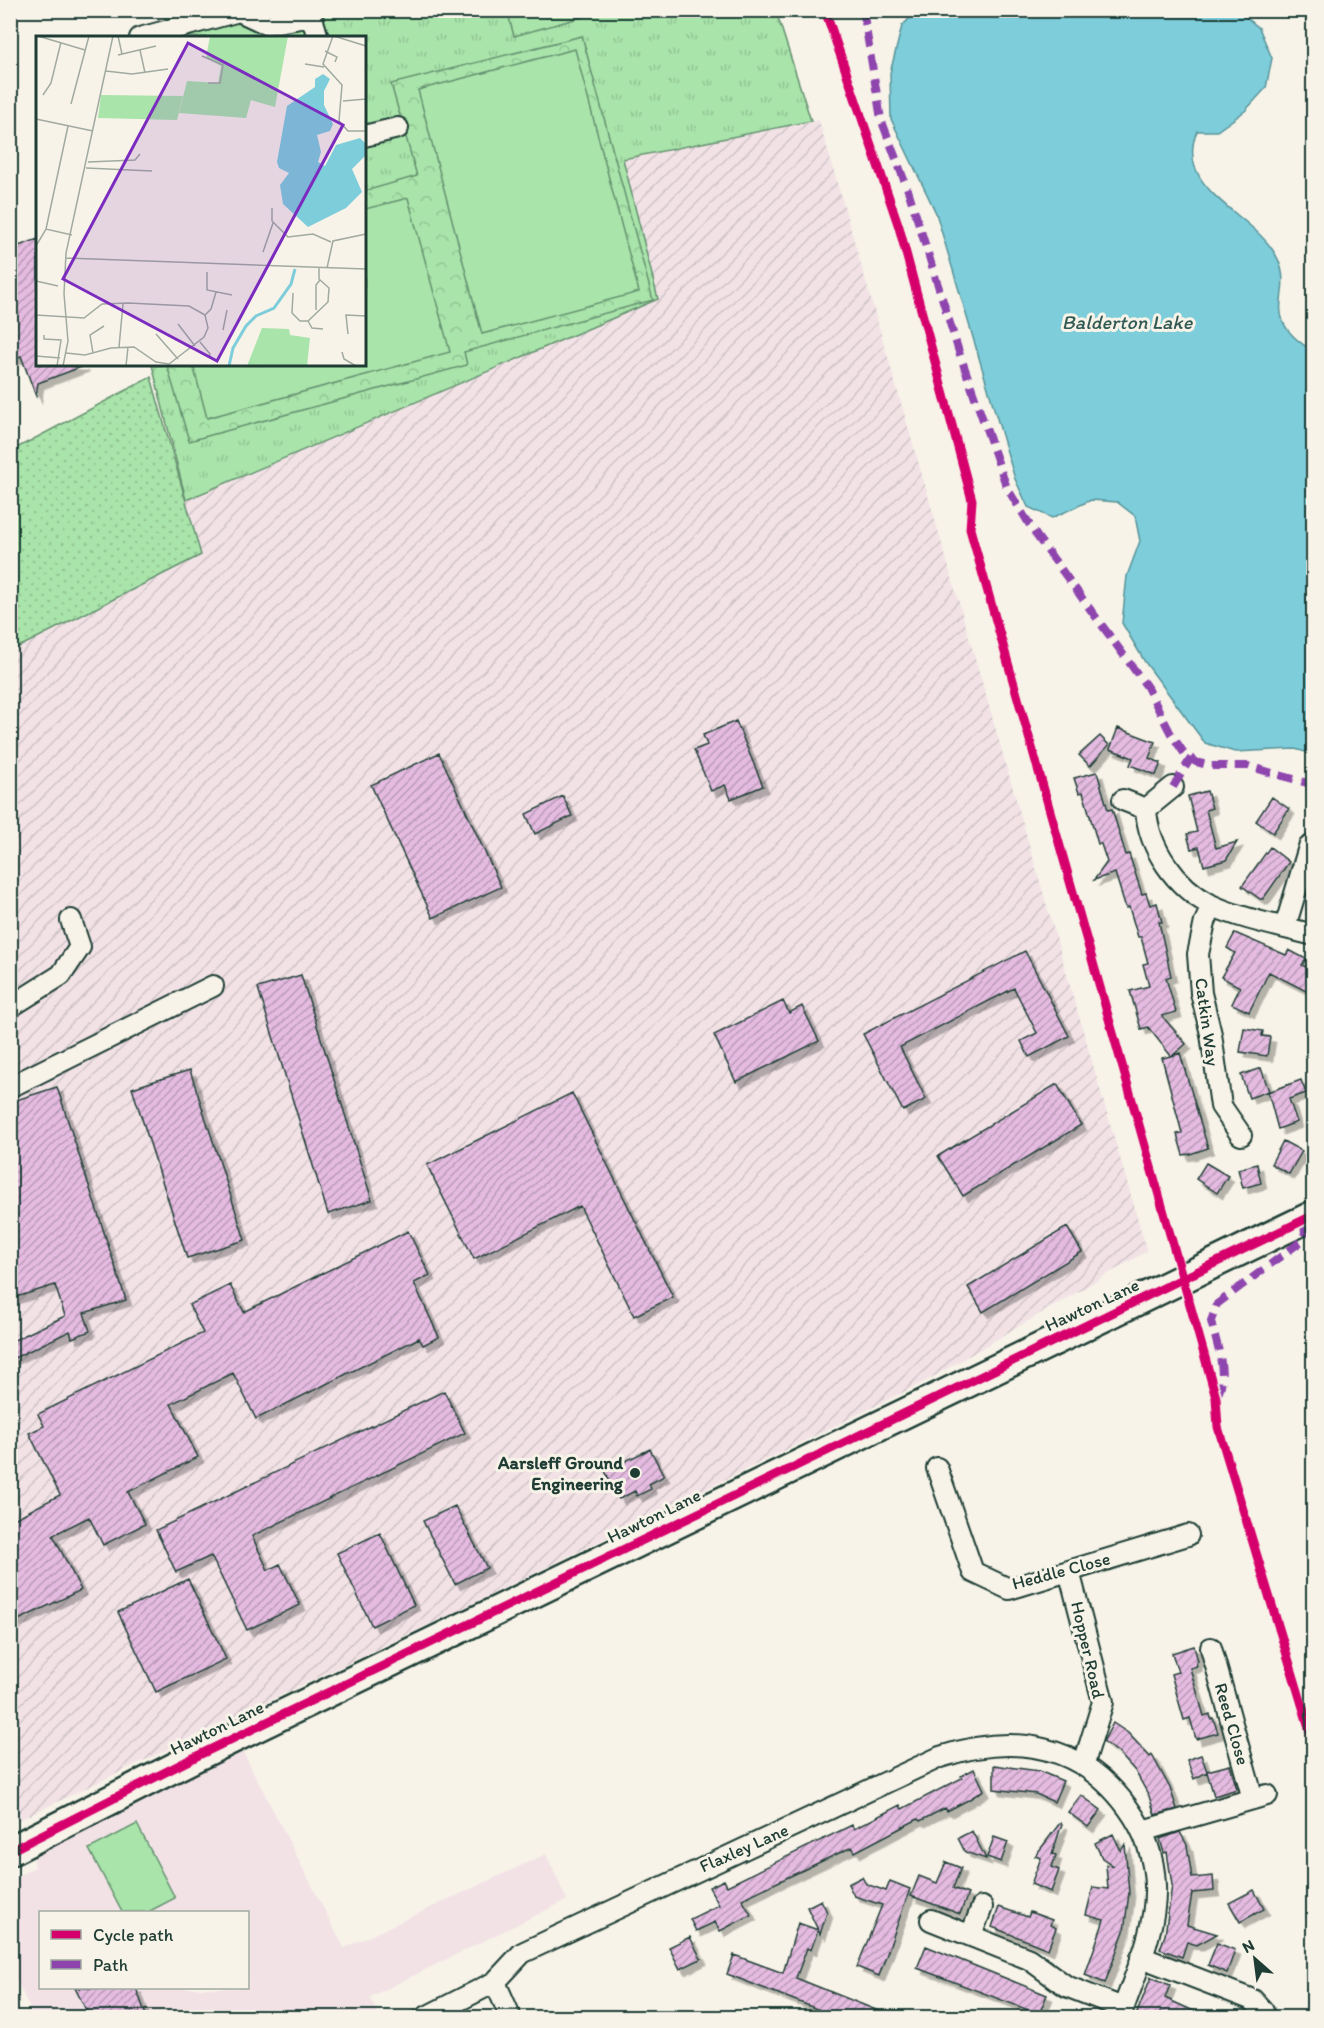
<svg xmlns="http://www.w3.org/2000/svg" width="1324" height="2028" viewBox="0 0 1324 2028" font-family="Itim,sans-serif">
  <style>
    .built { fill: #f2e2e6; fill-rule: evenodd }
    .industrial { fill: url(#industrial-furrows) }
    .grass { fill: url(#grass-tufts); stroke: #64906f; stroke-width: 1.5 }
    .forest { fill: url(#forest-crowns); stroke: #64906f; stroke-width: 1.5 }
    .garden { fill: url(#garden-dots); stroke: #64906f; stroke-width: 1.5 }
    .pitch { fill: #a9e4aa; stroke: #64906f; stroke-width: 1.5 }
    .water { fill: #7ecddb; stroke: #589398; stroke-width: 1.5 }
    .building { fill: url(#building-hatch); stroke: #1f3d34; stroke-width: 1.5; filter: url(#shadow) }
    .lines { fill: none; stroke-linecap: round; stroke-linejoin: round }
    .street-casing { stroke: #1f3d34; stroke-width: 24 }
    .secondary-casing { stroke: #1f3d34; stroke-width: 33 }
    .street { stroke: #f7f3e8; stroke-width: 20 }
    .secondary { stroke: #f7f3e8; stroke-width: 28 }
    .quiet { stroke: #8e44ad; stroke-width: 8; stroke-dasharray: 15 8; stroke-linecap: butt }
    .cycleway-casing { stroke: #f7f3e8; stroke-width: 13 }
    .cycleway { stroke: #d6006c; stroke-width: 9 }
    .poi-dot { fill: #1f3d34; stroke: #f7f3e8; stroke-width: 2 }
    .labels { text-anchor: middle; stroke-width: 6; stroke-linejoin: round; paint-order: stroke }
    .street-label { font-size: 18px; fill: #1f3d34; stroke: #f7f3e8 }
    .poi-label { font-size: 18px; font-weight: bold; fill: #1f3d34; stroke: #f7f3e8; text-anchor: end }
    .water-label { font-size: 20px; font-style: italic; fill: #325a55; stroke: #f7f3e8 }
    .inset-river { fill: none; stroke: #7ecddb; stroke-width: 3 }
    .inset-road { fill: none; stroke: #a1aaa0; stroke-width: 1.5 }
    .view { fill: #7b2cbf; fill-opacity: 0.15; stroke: #7b2cbf; stroke-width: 3 }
    .inset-edge { fill: none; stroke: #1f3d34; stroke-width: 3 }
  </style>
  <defs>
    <pattern id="industrial-furrows" width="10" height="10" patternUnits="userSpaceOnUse" patternTransform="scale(1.5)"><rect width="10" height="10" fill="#f2e2e6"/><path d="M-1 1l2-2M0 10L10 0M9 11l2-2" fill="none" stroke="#cfc3c6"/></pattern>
    <pattern id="grass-tufts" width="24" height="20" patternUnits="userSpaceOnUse" patternTransform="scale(1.5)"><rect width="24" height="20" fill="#a9e4aa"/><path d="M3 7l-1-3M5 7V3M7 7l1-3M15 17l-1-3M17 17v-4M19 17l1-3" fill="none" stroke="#91c493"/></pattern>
    <pattern id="forest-crowns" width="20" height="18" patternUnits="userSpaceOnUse" patternTransform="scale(1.5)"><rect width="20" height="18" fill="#a9e4aa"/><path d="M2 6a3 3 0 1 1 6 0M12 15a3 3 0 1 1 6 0" fill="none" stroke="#91c493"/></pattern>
    <pattern id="garden-dots" width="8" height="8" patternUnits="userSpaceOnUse" patternTransform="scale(1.5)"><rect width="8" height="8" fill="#a9e4aa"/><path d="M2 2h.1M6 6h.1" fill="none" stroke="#91c493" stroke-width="1.8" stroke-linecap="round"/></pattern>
    <pattern id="building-hatch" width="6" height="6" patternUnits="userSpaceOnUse" patternTransform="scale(1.5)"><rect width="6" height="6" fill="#e5bbe1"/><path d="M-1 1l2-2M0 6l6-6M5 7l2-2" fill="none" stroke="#b999b7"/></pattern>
    <filter id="shadow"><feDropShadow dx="5.5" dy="5.5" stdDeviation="0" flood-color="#0004"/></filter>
  </defs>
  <rect width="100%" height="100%" fill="#f7f3e8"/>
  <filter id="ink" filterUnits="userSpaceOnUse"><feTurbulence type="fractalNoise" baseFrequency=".0167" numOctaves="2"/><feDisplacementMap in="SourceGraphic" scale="12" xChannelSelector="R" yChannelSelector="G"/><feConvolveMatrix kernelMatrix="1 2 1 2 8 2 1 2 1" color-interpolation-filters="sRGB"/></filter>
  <g filter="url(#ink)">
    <path class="built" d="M242,1750l102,198 202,-94 21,46 -197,97 9,20 -345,1 -23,-50 -1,-88 25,-13 -2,-13zM40,1912h208v76h-208z"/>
    <path class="industrial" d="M819,120l328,1131 -221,130 -477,234 -438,209v-1173l190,-96 -15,-55 471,-201 -34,-140z"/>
    <path class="grass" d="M163,11h613l35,110 -188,38 35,140 -472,201 -34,-135 212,-1v-326l-192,-1z"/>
    <path class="forest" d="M582,36l71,264 -189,52 3,13 -278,76 -22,-76 197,-1 1,-173 52,-15 -26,-92z"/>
    <path class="garden" d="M151,377l50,178 -190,96v-200z"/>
    <path class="pitch" d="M507,10h97v1l-90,25z
      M575,49l64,243 -157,42 -64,-244z
      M408,198l42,154 -243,66 -14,-53 171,-1 1,-155z
      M137,1824l38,74 -27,14h-26l-33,-63z"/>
    <path class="water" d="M1239,11l20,17 13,30 -6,30 -21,23 -28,20h-20c-23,56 48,79 75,118 31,44 -21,64 41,102v403l-18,-5 -60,3 -30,-9 -60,-81 -23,-39 5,-47 13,-35 -5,-25 -18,-14 -26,-2 -39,18 -24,-11 -13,-28 -79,-266 -45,-94 -1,-46 12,-47 15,-15z"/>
    <path class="building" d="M38,239v125l46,2 -46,17 -2,13 -15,-40 -11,4v-111z
      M736,721l27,65 -32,13 -6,-14 -14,6 -17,-41 13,-5 -4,-10z
      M1118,728l37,14 -6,16 12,5 -5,12 -26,-10 3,-7 -23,-9z
      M1100,736l9,9 -19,21 -11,-11z
      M439,753l62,134 -68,31 -62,-133z
      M1097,772l11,38 4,-1 14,46 3,-1 13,40 4,-1 4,12 7,-2 5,19h-3l12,54 -5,2 10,34 -14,4 24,28 -14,12 8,-3 28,95 -18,6 -7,1 -6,-21 5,-1 -20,-75 9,-2 -23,-29 -7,2 -11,-38 19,-5 -6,-22 5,-1 -7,-26h-3l-9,-30 -3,1 -11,-35 -21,7 13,-18 -6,-18h-3l-15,-52 -4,1 -5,-15z
      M1207,791l5,17 -6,2 10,38 21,-6 -11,18 -22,6 -5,-19 -8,2 -4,-15 10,-2 -9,-36z
      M563,796l9,20 -37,18 -9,-20z
      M1272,797l17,12 -16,24 -17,-12z
      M1270,847l19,15 -26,37h-3l-18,-13z
      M1235,933l51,22 3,-5 17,9 -4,6 12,6v24l-45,-23 -20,40 -17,-8 8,-17 -19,-10 14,-24 -8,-5z
      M1025,951l44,85 -40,21 -8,-16 16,-8 -23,-45 -114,59 26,52 -23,12 -40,-77z
      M301,975l71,225 -44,14 -70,-226z
      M783,1001l6,12 13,-7 17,35 -83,41 -22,-47z
      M1244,1028l19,3 -1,5 8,1 -3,19 -27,-4z
      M1261,1068l8,23 -20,7 -8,-23z
      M190,1070l55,170 -58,18 -55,-170z
      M1301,1080l5,13 -17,6 8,23 -19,7 -10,-37z
      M1057,1084l24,41 -118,71 -25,-40z
      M57,1087l69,213 -42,13 6,18 -18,7 -2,-7 -60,29v-18l55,-26 -10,-31 -45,14v-197z
      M572,1093l101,204 -39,19 -54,-110 -106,53 -47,-94z
      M1283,1141l19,10 -13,23 -18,-10z
      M1206,1163l22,13 -11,17 -21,-14z
      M1257,1164l4,19 -18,5 -5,-19z
      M1067,1227l15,25 -99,60 -15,-25z
      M408,1231l22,44 -16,8 25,54 -16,8 -4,-7 -163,81 -23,-46 -62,31 27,53 -70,35 17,32 -42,21 -14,-28 -36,18 28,55 -71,34v-103l50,-26 -31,-62 15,-7 -6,-12 165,-81 -14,-28 41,-20 14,27z
      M444,1391l21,42 -213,103 16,34 12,-6 20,41 -53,25 -36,-74 -35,16 -20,-42z
      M650,1449l14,27 -15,8 2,5 -14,7 -2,-5 -16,8 -14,-28z
      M455,1506l32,62 -32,16 -32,-63z
      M380,1533l34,72 -42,21 -35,-73z
      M188,1579l38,80 -70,33 -38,-80z
      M1194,1646l4,15 -2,1 1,4 -7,2 14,48 6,-2 1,5 2,-1 5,15 -22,6 -6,-21 -6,2 -13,-46 7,-2 -6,-19z
      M1113,1723l15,10 22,24 2,-2 18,33 7,21 -22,6 -6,-19 -14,-25 -17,-19 -15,-10z
      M1201,1755l6,16 23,-6 7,24 -23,7 -7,-24 -13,7 -7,-19z
      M994,1765l45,6 24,10 -9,21 -18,-8 -42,-5z
      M974,1769l10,21 -16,10 -21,11 -2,-3 -25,13 -2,-2 -63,33 -3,-5 -15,7 -95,45 9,16 -31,16 -5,-9 -19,9 -6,-12 29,-14 -10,-18 15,-7 3,6 125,-61 2,4 46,-24 2,4 60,-31 -1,-2z
      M1081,1795l20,15 -13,17 -20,-15z
      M1060,1823l2,1 -10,30 4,1 -4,12 7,3 -8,22 -20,-8 10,-26 -6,-2z
      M972,1831l14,28 -21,-7 -7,-14z
      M1180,1832l7,13 5,33 21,-2 1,15 -22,2 -5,32 30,9 -20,11 -10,-3 -5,15 -22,-8 5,-14 7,-50 -5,-33 -3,1 -4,-14z
      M1113,1834l8,17 4,-7 4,49 -5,38 -19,52 -20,-8 19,-55 -18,-5 7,-28 15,2 -2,-24 8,1 -12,-8 -7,-15z
      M994,1837l14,5 -7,20 -14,-5z
      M946,1862l15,6 -8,20 15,6 -8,20 -49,-18 8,-20 18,7z
      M862,1877l4,7 20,7 4,-10 20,8 -31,87 -22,-9 25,-62 -28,-9 -6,-12z
      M1254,1890l10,19 -24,13 -11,-19z
      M821,1900l6,12 -7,22 -13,-27z
      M999,1907l29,10 2,-5 22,8 -2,5 6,3 -8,21 -56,-22z
      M798,1923l20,7 -7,20 -4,-2 -11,30 100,40h-56l-113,-44 7,-19 49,18z
      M690,1937l11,22 -21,10 -11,-22z
      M1217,1943l18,7 -8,23 -19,-8z
      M926,1946l121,49 -8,19 -122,-46z
      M1151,1977l19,8 -5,13 44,20h-34l-15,-6 -2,6h-23z
      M75,1988h61l11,30h-57z"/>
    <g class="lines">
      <defs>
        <path id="street" d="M1312,10l2,2
          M140,38l99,-27 28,13 39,-7 7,4 5,17
          M364,136l34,-8
          M1123,800l23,9 27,-22
          M1146,809c2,39 30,78 65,96 27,13 72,22 103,30
          M1212,906l-7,16 -7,32 3,39 10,41 10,72 20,29
          M1285,927l24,-80
          M10,1007l51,-32 19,-28 -9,-27
          M10,1087l203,-101
          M937,1468l36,104 36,17 179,-54
          M1069,1571l34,131 -19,61
          M1211,1648l42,151
          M1142,1831l125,-36
          M931,1920l98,39 37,27 57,22
          M971,1935l11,-28
          M1141,1957l112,43 10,11v7
          M495,1982l16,36
          M424,2018l71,-36 27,-29 418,-196c74,-24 141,-14 188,51 16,22 26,49 27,77 2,45 -21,91 -35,133"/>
        <path id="secondary" d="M10,1851l187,-95 1117,-541"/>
      </defs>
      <use href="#street" class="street-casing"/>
      <use href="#secondary" class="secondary-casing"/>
      <use href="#street" class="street"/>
      <use href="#secondary" class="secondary"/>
      <path class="quiet" d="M863,10l18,109 28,74 50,159 48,136 29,47 111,152 24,47 13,19 12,9 15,4h37l66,19
        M1173,787l18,-29
        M1217,1396c12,-20 -1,-54 -6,-75l6,-17 86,-64 2,-8 -2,-12"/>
      <defs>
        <path id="cycleway" d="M825,10l74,217 73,273 -2,29 234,825 12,44 2,29 96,317
          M10,1851l187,-95 1117,-541"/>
      </defs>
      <use href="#cycleway" class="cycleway-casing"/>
      <use href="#cycleway" class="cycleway"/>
    </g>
  </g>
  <circle class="poi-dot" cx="635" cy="1473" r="6"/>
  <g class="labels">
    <g class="street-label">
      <text transform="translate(1207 1022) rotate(82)" y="6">Catkin Way</text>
      <text transform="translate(1092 1305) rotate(-25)" y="6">Hawton Lane</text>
      <text transform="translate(654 1516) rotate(-26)" y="6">Hawton Lane</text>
      <text transform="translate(1061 1571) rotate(-15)" y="6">Heddle Close</text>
      <text transform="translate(1088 1650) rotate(77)" y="6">Hopper Road</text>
      <text transform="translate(1232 1724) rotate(74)" y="6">Reed Close</text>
      <text transform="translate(217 1728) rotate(-26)" y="6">Hawton Lane</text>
      <text transform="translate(744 1848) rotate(-24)" y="6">Flaxley Lane</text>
    </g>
    <g class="poi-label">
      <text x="623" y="1469">Aarsleff Ground<tspan x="623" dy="21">Engineering</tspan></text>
    </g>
    <g class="water-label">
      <text x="1127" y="329">Balderton Lake</text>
    </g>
  </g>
  <g transform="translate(36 36)">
    <rect width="330" height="330" fill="#f7f3e8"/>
    <path d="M174,0h78l-13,71 -24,-7 -5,18 -67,-5 8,-32 31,2 3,-17 -15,-8z" fill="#a9e4aa"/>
    <path d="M193,41l25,6 -8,35 -63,-12 5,-25 38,8zM226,292l27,1 1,6 20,3 -3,28h-60z" fill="#a9e4aa"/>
    <path d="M65,59l82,1 -6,24 -79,-2z" fill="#a9e4aa"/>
    <path d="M187,0l46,2 8,9 -2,11 -10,9 -48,-10 1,-5 4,1zM195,43l21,5 -7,32 -21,-4zM155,48l33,7 -5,21 -32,-8zM251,302l20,3 -4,25h-20zM224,305l18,2 -3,23h-19z" fill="#a9e4aa"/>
    <path d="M287,38l7,5 -6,12v14l9,19 -3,7 -13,4 4,17 -3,10 7,4 11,-21 24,-7 6,6v11l-14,14 10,23 -16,16 -38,19 -25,-23 -3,-19 9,-12 -10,-5 -2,-6 10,-56 28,-19v-8z" fill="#7ecddb"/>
    <path class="inset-river" d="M193,330l4,-18 13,-22 10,-10 18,-8 17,-24 4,-15"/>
    <path class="inset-road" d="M2,0l47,14M82,0l4,18M297,0l-10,28 19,21 -3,36 9,10h18M298,0l32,10M104,14l5,23M289,15l12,6 -2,5M82,19l38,-9M166,20l21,9 -3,18h-12M269,28l19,3M70,35l26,3 36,-5M7,59l8,-12 10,-41M307,65l23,-2M35,68l18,-68M0,83l57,12M52,126l47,-2 5,-6M50,132l66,3M236,172v13l16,16 25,-3 18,8M10,193l22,-103M0,210l10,-17 26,6M227,216l10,-29M30,222l300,11M291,232l6,-27 33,-7M171,236v18l25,5M0,245l22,5M257,257l-1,20 8,8h8l20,-19 1,-14 -10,-9v-11M280,274v-25l4,-5M0,279l48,3 18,-14 26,-1 61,3 16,9M169,279l6,-6 5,-17M272,285l4,7 11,1M142,288l17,22M187,294l4,-20M120,298l22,25M312,298l-2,-19 20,1M8,299v4l17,1 -4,26M164,306l10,12 -1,4M83,311l4,-43M306,316l2,7 12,7M30,317l19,2 26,-7 23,-1 22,15 13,2 35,-27 4,-9 -3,-13M57,317l-3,-18 14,-9M0,320l24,2M27,330l5,-25 -4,-47 2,-41 47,-217M90,330l2,-19"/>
    <path class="view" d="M152,7l155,82 -126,236 -154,-82z"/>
    <rect width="330" height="330" class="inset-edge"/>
  </g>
  <rect width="1324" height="2028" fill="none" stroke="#f7f3e8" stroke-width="36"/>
  <rect x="18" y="18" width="1288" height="1992" fill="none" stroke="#1f3d34" stroke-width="2" filter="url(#ink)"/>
  <rect x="39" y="1911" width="210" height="78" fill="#f7f3e8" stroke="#a1aaa0" stroke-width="1.5"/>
  <rect x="51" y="1930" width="30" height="9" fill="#d6006c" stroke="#a1aaa0" stroke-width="1.5"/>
  <text x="93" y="1941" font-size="18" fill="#1f3d34">Cycle path</text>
  <rect x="51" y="1960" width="30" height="9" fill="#8e44ad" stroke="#a1aaa0" stroke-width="1.5"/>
  <text x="93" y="1971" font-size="18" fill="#1f3d34">Path</text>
  <g transform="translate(1255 1959) rotate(332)" stroke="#f7f3e8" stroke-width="4.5" paint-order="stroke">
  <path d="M0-4.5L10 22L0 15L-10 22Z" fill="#1f3d34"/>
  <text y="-9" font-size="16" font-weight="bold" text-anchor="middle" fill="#1f3d34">N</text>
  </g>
</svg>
